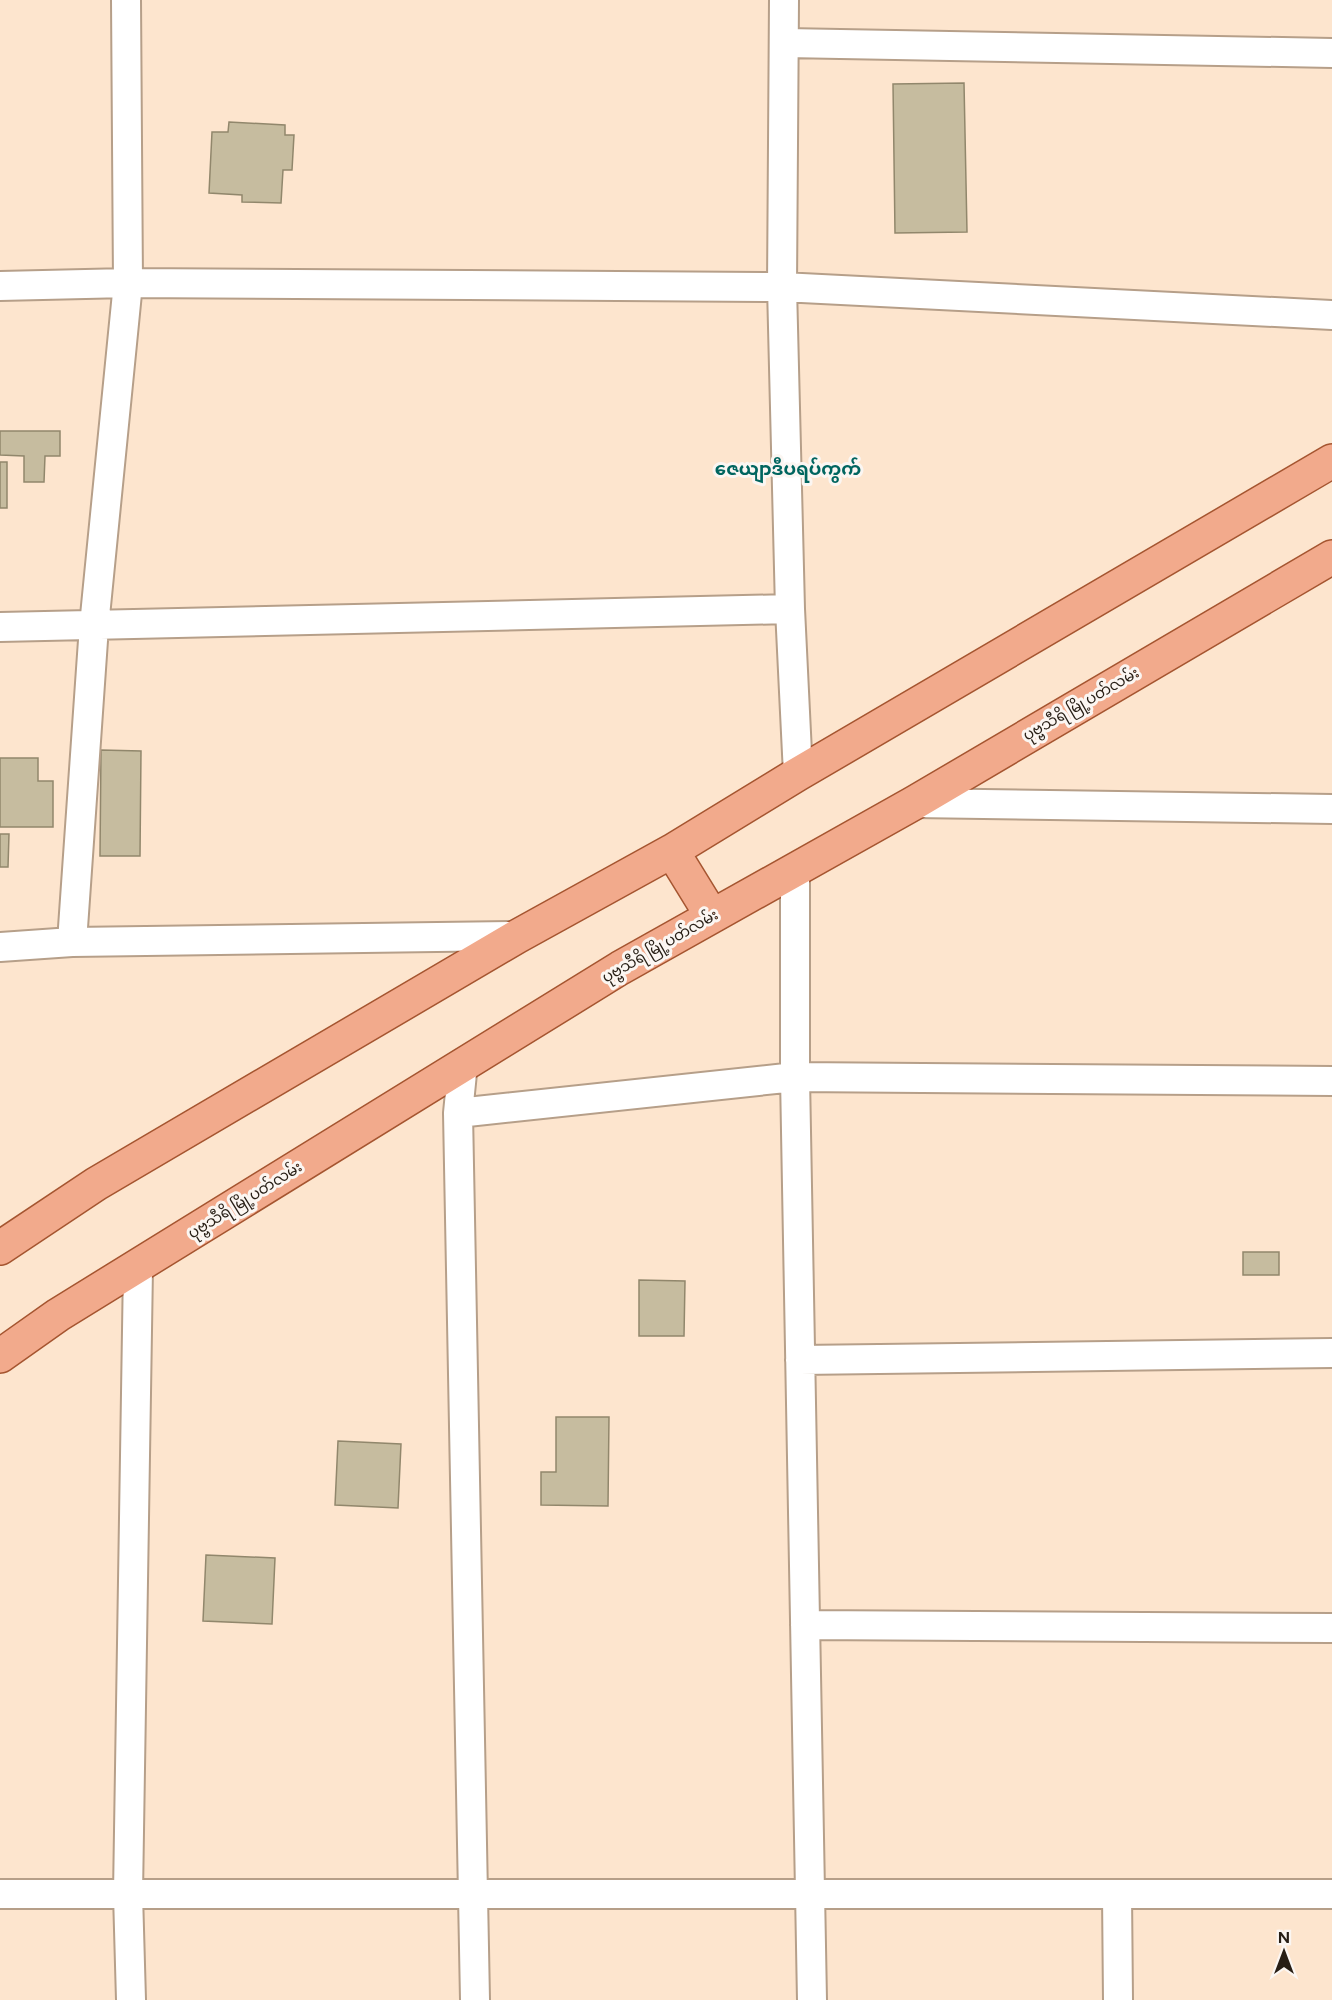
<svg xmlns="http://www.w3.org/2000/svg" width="1332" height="2000" viewBox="0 0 1332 2000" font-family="Figtree,'Noto Sans Myanmar',sans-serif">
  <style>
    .building { fill: #c6bc9f; stroke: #91876c; stroke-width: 1.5 }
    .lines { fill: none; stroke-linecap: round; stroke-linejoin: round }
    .street-casing { stroke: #b69f89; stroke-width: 32 }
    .primary-casing { stroke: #a55530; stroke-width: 36 }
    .street { stroke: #fff; stroke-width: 28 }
    .primary { stroke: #f2aa8c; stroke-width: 33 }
    .labels { text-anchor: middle; stroke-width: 6; stroke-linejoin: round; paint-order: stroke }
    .street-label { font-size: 15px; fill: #271e15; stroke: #fbf6f2 }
    .quarter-label { font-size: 18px; font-weight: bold; fill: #00655f; stroke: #fbf6f2 }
  </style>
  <rect width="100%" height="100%" fill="#fde5ce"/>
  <path class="building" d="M964,83l3,149 -72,1 -2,-149z
    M229,122l56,3v10h9l-2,35h-9l-2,33 -39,-1v-7l-33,-2 3,-61h16z
    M0,431h60v25h-15l-1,26h-20v-26l-24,-1z
    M0,462h7v46h-7z
    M101,750l40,1 -1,105h-40z
    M0,758h38v23h15v46h-53z
    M0,834h9l-1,33h-8z
    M1243,1252h36v23h-36z
    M639,1280l46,1 -1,55h-45z
    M556,1417h53l-1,89 -67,-1v-33h15z
    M338,1441l63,3 -3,64 -63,-3z
    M206,1555l69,3 -3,66 -69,-3z"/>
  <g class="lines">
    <defs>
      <path id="street" d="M784,0l-2,287 8,322 8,165
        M786,43l546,10
        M0,286l128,-3 654,4 550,28
        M0,627l790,-18
        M914,803l418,6
        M795,869v208l17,923
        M72,942l22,-316 34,-343 -2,-283
        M0,947l72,-5 446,-6
        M463,1063l-5,50 17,887
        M458,1113l337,-36 537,4
        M800,1360l532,-7
        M805,1625l527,3
        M0,1894h1332
        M1117,1894l1,106
        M131,2000l-3,-106 10,-626"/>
      <path id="primary" d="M672,851l40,65
        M0,1248l96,-64 422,-248 154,-85 126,-77 534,-313
        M0,1356l58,-41 562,-347 294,-165 418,-246"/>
    </defs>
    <use href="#street" class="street-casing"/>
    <use href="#primary" class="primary-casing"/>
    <use href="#street" class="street"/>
    <use href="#primary" class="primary"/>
  </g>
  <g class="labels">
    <g class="street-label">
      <text transform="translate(1081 704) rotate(-30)" y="5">ပုဗ္ဗသီရိ မြို့ပတ်လမ်း</text>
      <text transform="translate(660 946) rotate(-30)" y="5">ပုဗ္ဗသီရိ မြို့ပတ်လမ်း</text>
      <text transform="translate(245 1200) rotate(-32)" y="5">ပုဗ္ဗသီရိ မြို့ပတ်လမ်း</text>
    </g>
    <g class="quarter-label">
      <text x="788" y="475">ဇေယျာဒီပရပ်ကွက်</text>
    </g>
  </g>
  <g transform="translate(1284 1952)" stroke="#fbf6f2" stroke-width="4.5" paint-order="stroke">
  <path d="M0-4.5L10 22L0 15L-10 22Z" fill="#271e15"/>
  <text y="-9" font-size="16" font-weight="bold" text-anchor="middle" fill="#271e15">N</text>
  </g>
</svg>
